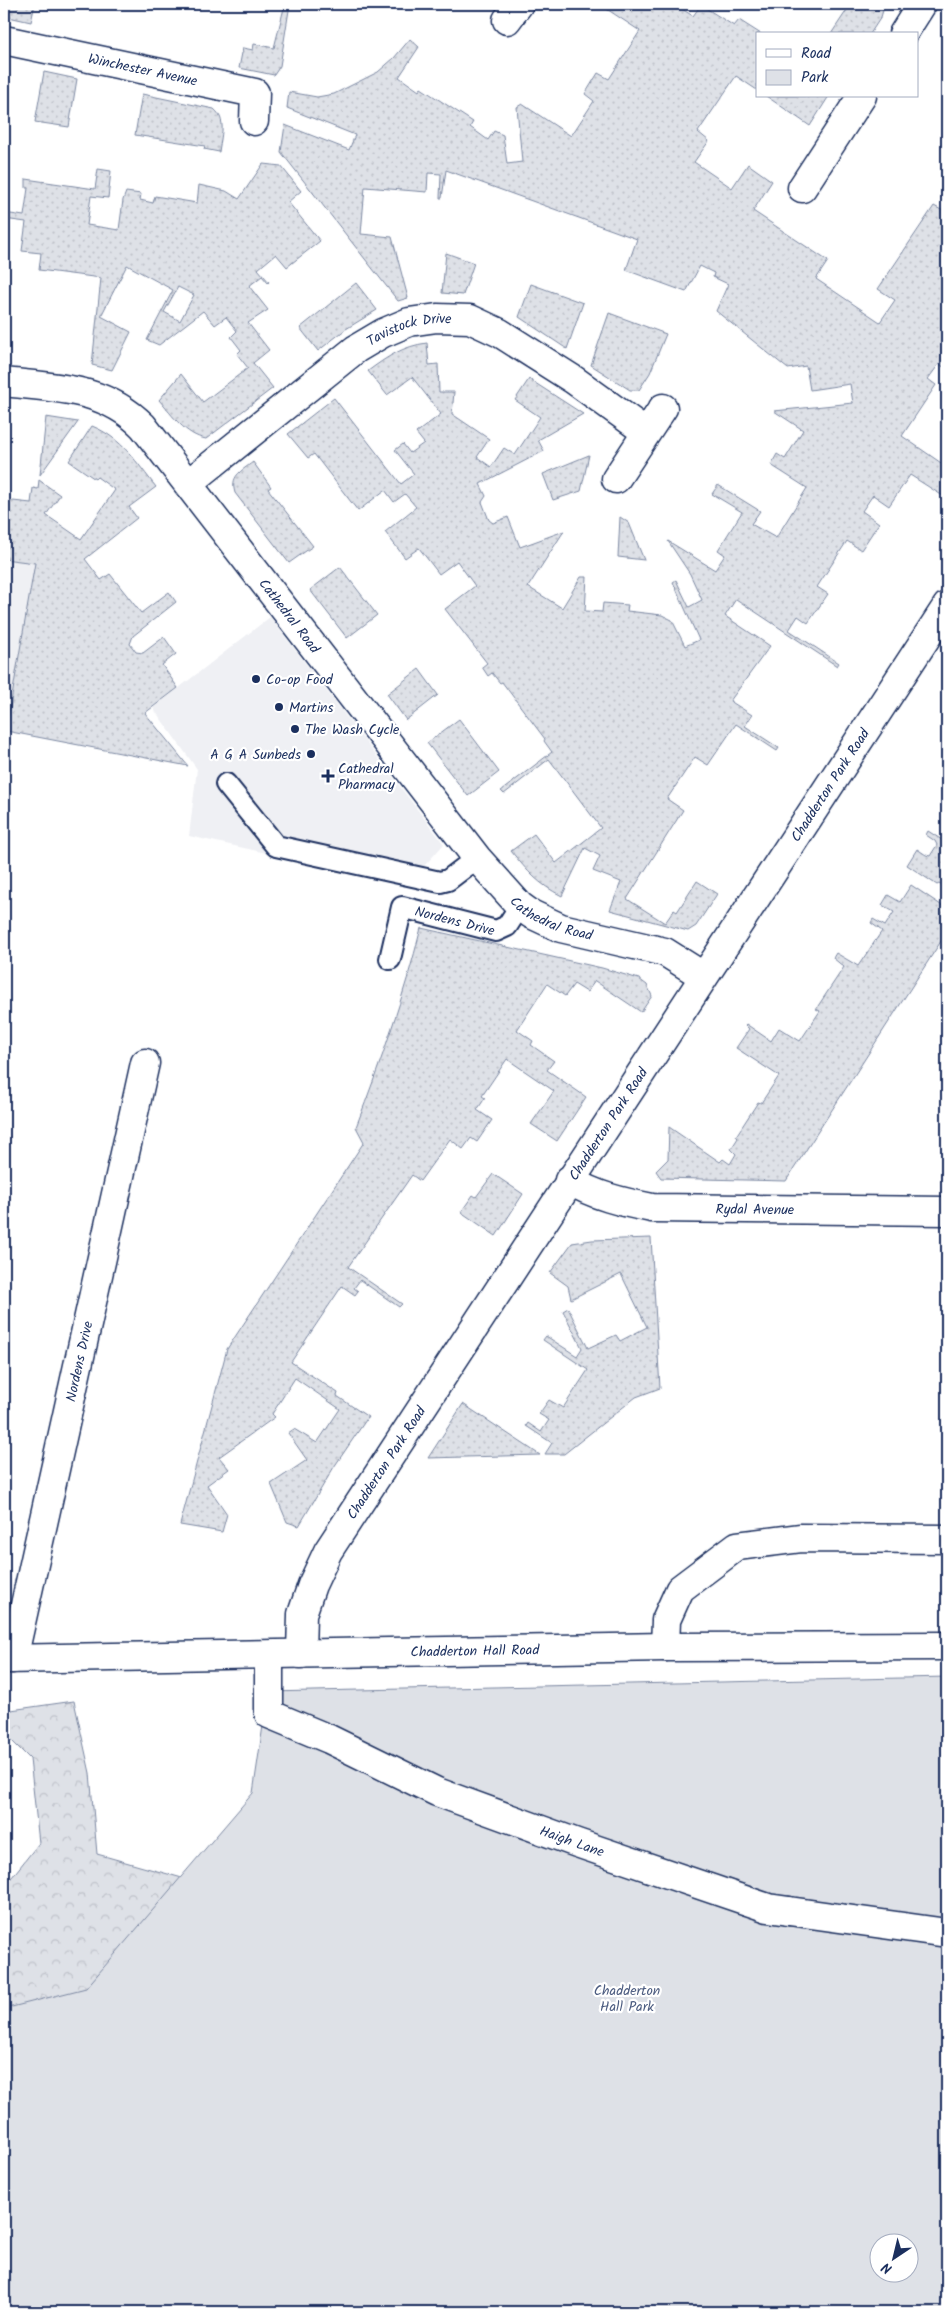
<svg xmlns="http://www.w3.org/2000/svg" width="951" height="2316" viewBox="0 0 951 2316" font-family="Kalam,sans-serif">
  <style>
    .built { fill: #eff0f4 }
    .grass { fill: url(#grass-dots); stroke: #7c88a2; fill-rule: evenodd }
    .forest { fill: url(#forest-crowns); stroke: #7c88a2 }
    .park { fill: #dee1e7; stroke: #7c88a2; fill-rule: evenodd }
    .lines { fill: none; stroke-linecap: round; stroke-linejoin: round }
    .service-casing { stroke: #1b2f5e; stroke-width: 24 }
    .pedestrian-casing { stroke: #1b2f5e; stroke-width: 31 }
    .minor-casing { stroke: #1b2f5e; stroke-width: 31 }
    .tertiary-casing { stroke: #1b2f5e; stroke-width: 31 }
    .secondary-casing { stroke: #1b2f5e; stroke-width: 31 }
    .service { stroke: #fff; stroke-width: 20 }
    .pedestrian { stroke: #fff; stroke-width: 28 }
    .minor { stroke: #fff; stroke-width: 28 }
    .tertiary { stroke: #fff; stroke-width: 28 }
    .secondary { stroke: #fff; stroke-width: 28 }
    .poi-dot { fill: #1b2f5e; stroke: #fff; stroke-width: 2 }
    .labels { text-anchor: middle; stroke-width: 4.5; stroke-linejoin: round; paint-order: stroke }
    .street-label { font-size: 14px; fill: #1b2f5e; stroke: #fff }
    .poi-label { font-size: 14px; fill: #1b2f5e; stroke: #fff; text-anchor: start }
    .park-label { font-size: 14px; fill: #4c5c80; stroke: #fff }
  </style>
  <defs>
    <pattern id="grass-dots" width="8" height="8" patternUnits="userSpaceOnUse" patternTransform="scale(1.25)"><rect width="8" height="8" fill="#dee1e7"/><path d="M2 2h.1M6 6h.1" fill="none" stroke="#bec1c9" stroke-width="1.8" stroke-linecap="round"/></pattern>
    <pattern id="forest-crowns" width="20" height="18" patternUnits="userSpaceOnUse" patternTransform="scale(1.25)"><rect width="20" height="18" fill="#dee1e7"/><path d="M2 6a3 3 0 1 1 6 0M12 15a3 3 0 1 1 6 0" fill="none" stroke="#bec1c9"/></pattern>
  </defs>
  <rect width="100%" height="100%" fill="#fff"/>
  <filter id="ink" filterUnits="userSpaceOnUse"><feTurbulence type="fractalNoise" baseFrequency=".02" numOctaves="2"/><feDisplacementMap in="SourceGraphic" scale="10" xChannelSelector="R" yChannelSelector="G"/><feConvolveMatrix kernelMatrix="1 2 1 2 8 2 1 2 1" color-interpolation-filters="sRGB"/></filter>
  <g filter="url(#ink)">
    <path class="built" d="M4,559l32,4 -32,177z
      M270,617l174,227 -36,40 -219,-48 8,-67 -44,-61z"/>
    <path class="grass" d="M4,4h31l-4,18 -27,-6z
      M285,4h5l-10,62 -6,9 -35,-7 4,-20 10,2 1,-6 20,4z
      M599,4h75l19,12 8,-11 33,21 5,-6 22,14h-4v56l-21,-14 -38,56 11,9 -15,21 38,26 16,-24 24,17 -19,30 75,50 -12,18 64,43 15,-22 -17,-11 56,-83 11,6 2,-3v160l-8,-5 -11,15 8,6 -34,51 45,31v22l-4,7 -33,-21 -21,31 -16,-11 -11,16 17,12 -18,27 -14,-9 -30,46 11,7 -20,29 -10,-7 -9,14 50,33 -2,3 -101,-67 -11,17 45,30 -40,55 22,14 -7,11 34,22 -2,3 -41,-27 -28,41 -13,-8 -28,42 16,11 -56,89 38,24 9,-13 3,2 20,-31 20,13 -21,32 -8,5 -78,-21 11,-28 -28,-11 7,-15 -15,-8 -23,48c-24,-12 -34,-24 -51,-45l23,-17 22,29 45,-35 -52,-69 -45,35 -3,-3 51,-39 -8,-11 1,-2 -43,-57 -2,1 -8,-10 -4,3 -6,-9 5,-4 -42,-54 30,-23 -18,-25 -18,13 -20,-26 -14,10 -20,-26 31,-25 -11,-13 -11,8 -9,-12 -27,21 -44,-57 -6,4 -20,-24 46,-36 67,86 13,-10 -19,-24 8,-6 7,9 14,-10 -8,-10 25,-19 -29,-37 -25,18 -19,-24c19,-14 35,-25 59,-28l2,22 9,-1 1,28h15l-2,22 37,25 -12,18 14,10 13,-19 11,7 25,-38 -25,-17 14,-21 54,35 -45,26 6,11 -64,33 6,12 -4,6 7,18 4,3 15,-6 12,30 44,-16 -36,56 34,21 19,-31h6l-2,34 17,1 1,-9 25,2 -1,6 35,4 10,5 13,26 14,-6 -26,-58 3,-2 13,27 13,-7 -12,-26 -22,-33 47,29 10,-15 -7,-5 24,-38 -30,-18 6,-9 42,26 -9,13 25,14 31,-50 -36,-23 6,-11 8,5 18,-29 -29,-19 79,-8 -3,-19 -40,6 -4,-24 -18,3 -72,-58 12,-27 -15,-7 1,-4 -14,-7 -14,26 -60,-22 11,-31 -191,-69 -4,28h-2l1,-24 -13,-1 -1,19 -62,-5 -4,47 31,3 16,61 -10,3 -117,-149 4,-27 64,25 6,-15 -68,-27 2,-16 28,5 17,-3 44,-22 16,-14 16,-19 9,8 -20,30 20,14 2,-3 52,34 -3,5 18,13 6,-9 9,4 4,29 15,-2 -5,-55 5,-3 49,32 23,-35 -9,-7 13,-21 11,6 31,-48z
      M851,4h34l-4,13 -11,17h-39z
      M44,72l33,7 -8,48 -34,-5z
      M142,94l72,15c13,11 7,27 5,43l-15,-3 1,-3 -70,-11z
      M766,96h63l-19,30z
      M263,164l18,2 20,25 -13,11 32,39 -33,26 -11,-13 -18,15 11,13 -1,1 -6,-7 -13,10 19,24 -20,13 21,27 -16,13 20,25 -67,51c-21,-4 -33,-23 -47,-39l22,-26 22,28 45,-34 -11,-14 4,-4 -10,-13 6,-6 -11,-14 -11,8 -12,-14 -44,34 -12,-5 26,-50 -46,-25 -26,51 30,16 -19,38 -20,-5 9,-87 -62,-8 2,-17 -19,-2 4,-29 -22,-3v-6l20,3 4,-28h-2v-9l69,10 3,-20 13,2 -3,27 -17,-2 -4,29 32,5 4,-30 3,-8 15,2 -1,6 13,3 2,-7 42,7 2,-18 27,6 13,8zM178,287l16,8 -14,26 -16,-9z
      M446,253l28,10 -11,32 -21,-2z
      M356,283l21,27 -31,19 -28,22 -18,-23z
      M531,284l52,19 -16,46 -48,-32z
      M609,313l57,21 -16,39 -11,17h-9l-39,-25z
      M46,417l32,5 -38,53z
      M92,426c30,12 45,37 64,61l-27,20 8,11 -52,41 16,21 9,-6 31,39 28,-21 7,10 -43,34 -3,8 6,8 7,1 21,-16 12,17 -14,11 16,23 -33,25 43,53 -182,-35 29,-168 -31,-4v-59l27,3 2,-15 5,1 1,-9 21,15 -14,20 35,24 34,-49 -18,-13 -2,2 -26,-18z
      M589,455l-8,36 -28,9 -10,-26z
      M253,462l18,25 -3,2 45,57 -24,17 -54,-70c-5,-17 5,-21 18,-31z
      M620,517l9,6 15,37 -26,-3z
      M340,567l37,48 -30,23 -37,-48z
      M419,669l19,26 -32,25 -19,-26z
      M459,719l40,53 -31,24 -41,-53z
      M928,831l14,9 5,-7v56l-8,-5 -2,1 -30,-20 10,-16 9,6 4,1 7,-11 -2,-4 -9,-6z
      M911,885l36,24v23l-161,249 -125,-3 -5,-7 12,-12 1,-32 51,35 3,-3 7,5 6,-10 -5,-5 7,-11 -2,-2 22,-34 3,1 18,-27 -43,-28 13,-19 -4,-4 1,-1 25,17 8,-13 21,13 20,-30 -4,-2 28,-42 -11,-9 3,-5 22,13 24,-35 -11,-8 2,-4 12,7 9,-14 -12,-7 6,-10 12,7z
      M421,928l181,40 37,11 8,6 5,11 -11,16 -46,-31 -8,11 -13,-8 -9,12 -18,-12 -30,46 16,11 -2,4 23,16 -7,9 39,27 -29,44 -26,-17 23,-33 -47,-32 -25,37 3,2 -8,12 15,10 -15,22 -6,-4 -8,11 -13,-10 -30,42 -8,-6 -64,92 54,37 -3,3 -39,-27 -6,8 4,3 -3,4 -13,-9 -51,76 47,31 -1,3 31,21 -34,50 -35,59 -12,-4 -16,-38 36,-24 -19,-27 6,-4 23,14 23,-34 -45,-31 -23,36 3,3 -56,40 10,12 -22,16 20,29 -5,18 -42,-7 47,-176 137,-207 -8,-15c25,-65 48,-131 65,-199z
      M493,1174l30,20 -27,42 -35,-24 12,-17 3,2z
      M651,1238l9,150 -24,9 -72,57h-19l7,-11 -26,-17 2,-3 13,9 8,-12 -10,-6 10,-14 14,8 25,-38 -45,-30 3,-4 31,20 5,-8 -19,-37 5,-3 20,40 28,-13 4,6 27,-14 -26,-53 -50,25 -3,-13 -18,-13 22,-30 20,-3z
      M463,1404l77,51 -112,3z"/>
    <path class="forest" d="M74,1701l16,72 7,81 195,55 -288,197v-219l35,-44 -9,-84 -26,-26v-22z"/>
    <path class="park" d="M947,1677v635h-943v-303l82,-21 167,-195 15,-101zM878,2244h30v30h-30z"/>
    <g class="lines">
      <defs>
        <g id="service">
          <path d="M226,784l50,62 164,36 8,-2 29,-22"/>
          <path id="s1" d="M390,959l12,-52 94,24 11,-5 13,-20"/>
        </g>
        <path id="pedestrian" d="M789,1911l158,22"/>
        <g id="minor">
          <path d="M507,20l12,-16"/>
          <path d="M903,34l19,-30"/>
          <path id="s2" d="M4,40l251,53 -1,28"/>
          <path d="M802,188l60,-92"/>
          <path id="s3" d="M4,382c52,6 100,5 139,44l334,432 43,48 11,8 30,14 104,24 38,24"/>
          <path d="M616,479l47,-71"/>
          <path id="s4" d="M189,483l167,-134 27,-16 26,-11 28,-4 33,1 30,14 74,47 72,52"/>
          <path id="s5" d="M569,1180c26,16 53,22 83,28l295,3"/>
          <path d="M665,1647l1,-27 14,-31 57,-43 64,-8 146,1"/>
          <path id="s6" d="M269,1655v59l60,25 108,53 140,51 191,65 21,3"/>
          <path id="s7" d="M13,1659l132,-596"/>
        </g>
        <g id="tertiary">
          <path id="s8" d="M301,1654l1,-40 10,-29 16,-34 619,-945"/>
        </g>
        <g id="secondary">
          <path id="s9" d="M4,1659l661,-12 282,-1"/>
        </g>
      </defs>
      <use href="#service" class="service-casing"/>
      <use href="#pedestrian" class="pedestrian-casing"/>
      <use href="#minor" class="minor-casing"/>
      <use href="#tertiary" class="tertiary-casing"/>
      <use href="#secondary" class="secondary-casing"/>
      <use href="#service" class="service"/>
      <use href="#pedestrian" class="pedestrian"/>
      <use href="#minor" class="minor"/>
      <use href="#tertiary" class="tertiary"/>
      <use href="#secondary" class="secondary"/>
    </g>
  </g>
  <g class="poi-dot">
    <circle cx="256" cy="679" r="5"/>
    <circle cx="279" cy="707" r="5"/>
    <circle cx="295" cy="729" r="5"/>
    <circle cx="311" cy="754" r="5"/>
    <path d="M325.5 768.5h5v5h5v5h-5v5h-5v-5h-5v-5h5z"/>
  </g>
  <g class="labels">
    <g class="street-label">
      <text dy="5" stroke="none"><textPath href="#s2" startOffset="142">Winchester Avenue</textPath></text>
      <text dy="5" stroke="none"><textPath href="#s4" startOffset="272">Tavistock Drive</textPath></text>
      <text dy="5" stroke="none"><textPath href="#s3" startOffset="389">Cathedral Road</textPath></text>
      <text dy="5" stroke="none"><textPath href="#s8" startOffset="1024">Chadderton Park Road</textPath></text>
      <text dy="5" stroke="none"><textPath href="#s3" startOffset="794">Cathedral Road</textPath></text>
      <text dy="5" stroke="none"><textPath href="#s1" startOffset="108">Nordens Drive</textPath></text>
      <text dy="5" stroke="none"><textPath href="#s8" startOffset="619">Chadderton Park Road</textPath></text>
      <text dy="5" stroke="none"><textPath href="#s5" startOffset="191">Rydal Avenue</textPath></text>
      <text dy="5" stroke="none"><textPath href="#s7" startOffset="305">Nordens Drive</textPath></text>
      <text dy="5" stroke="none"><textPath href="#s8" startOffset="214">Chadderton Park Road</textPath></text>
      <text dy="5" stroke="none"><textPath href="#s9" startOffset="471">Chadderton Hall Road</textPath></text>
      <text dy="5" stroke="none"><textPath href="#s6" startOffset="388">Haigh Lane</textPath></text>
    </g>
    <g class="poi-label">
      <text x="266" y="684">Co-op Food</text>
      <text x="289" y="712">Martins</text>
      <text x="305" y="734">The Wash Cycle</text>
      <text x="301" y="759" text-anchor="end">A G A Sunbeds</text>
      <text x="338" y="773">Cathedral<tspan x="338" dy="16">Pharmacy</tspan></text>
    </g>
    <g class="park-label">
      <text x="627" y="1995">Chadderton<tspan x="627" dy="16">Hall Park</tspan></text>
    </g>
  </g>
  <rect width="951" height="2316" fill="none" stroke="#fff" stroke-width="20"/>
  <rect x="10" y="10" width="931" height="2296" fill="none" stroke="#1b2f5e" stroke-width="2" filter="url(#ink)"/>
  <rect x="756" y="32" width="162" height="65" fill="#ffffff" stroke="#a4acbf"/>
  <rect x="766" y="49" width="25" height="8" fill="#ffffff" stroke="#a4acbf"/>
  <text x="801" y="58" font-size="15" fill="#1b2f5e">Road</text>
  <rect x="766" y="70" width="25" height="15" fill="#dee1e7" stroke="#a4acbf"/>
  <text x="801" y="82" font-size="15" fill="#1b2f5e">Park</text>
  <g transform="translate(894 2258) rotate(215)"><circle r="24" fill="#ffffff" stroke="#a4acbf"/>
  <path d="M0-4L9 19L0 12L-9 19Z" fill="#1b2f5e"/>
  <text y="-8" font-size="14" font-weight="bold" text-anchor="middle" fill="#1b2f5e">N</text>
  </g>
</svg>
